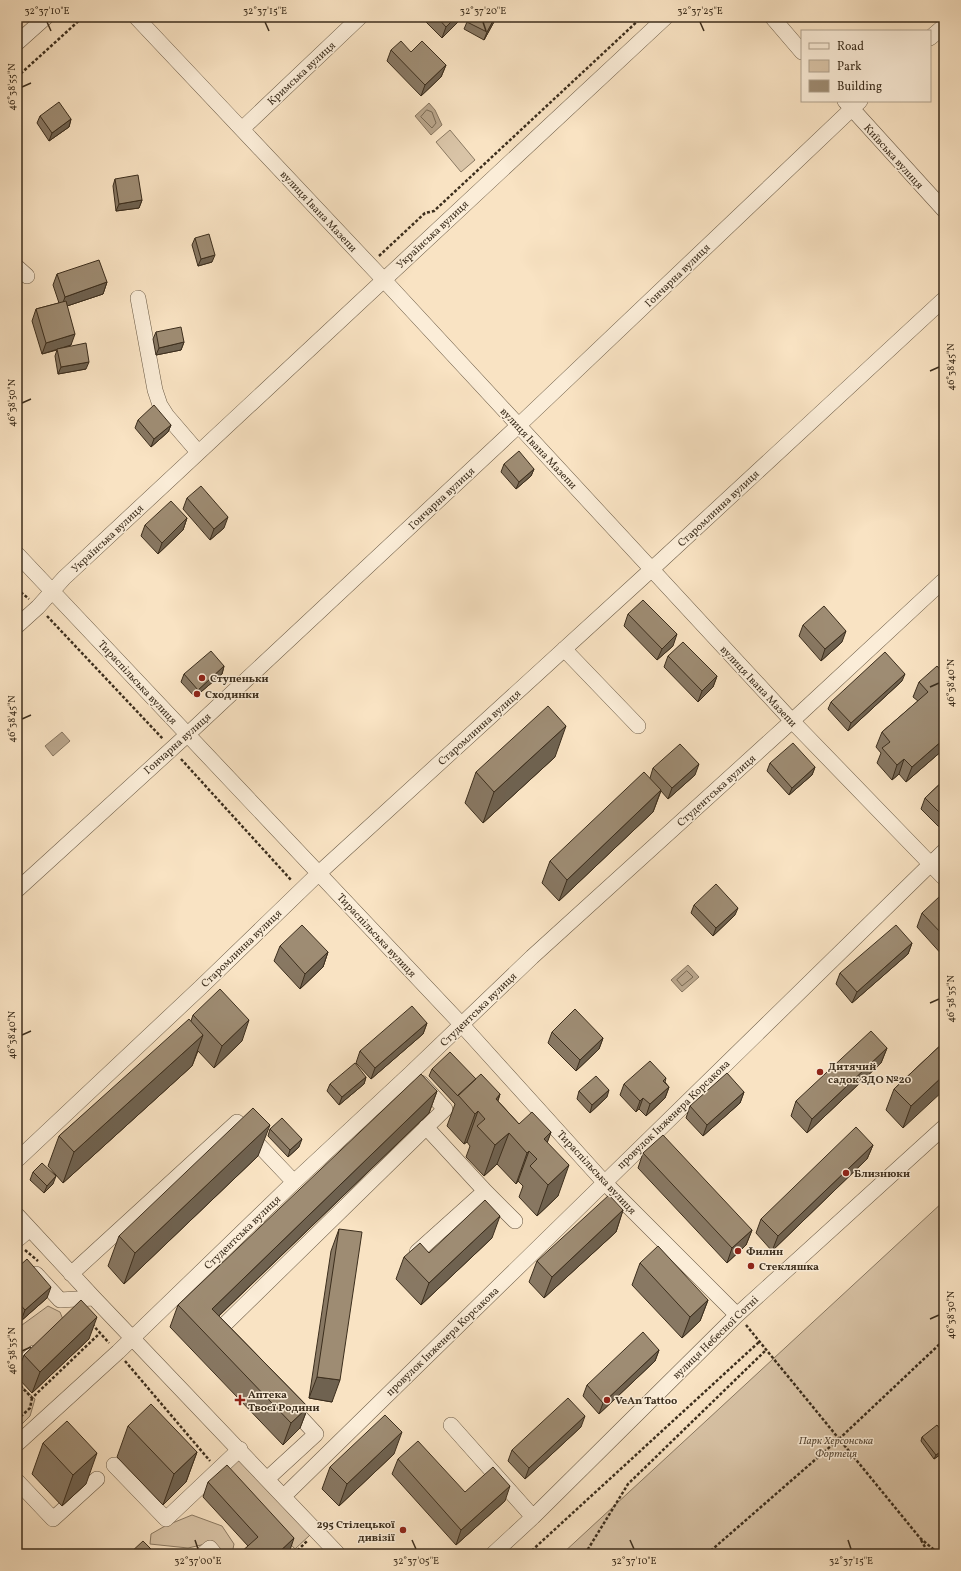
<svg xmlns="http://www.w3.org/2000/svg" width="961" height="1571" viewBox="0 0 961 1571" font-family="Vollkorn,serif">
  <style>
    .green { fill: #d9c4a7; stroke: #8a7962 }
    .water { fill: #b9a58b; stroke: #87755f }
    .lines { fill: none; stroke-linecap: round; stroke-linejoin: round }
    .shore { stroke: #7a6a54; stroke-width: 1 }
    .minor-casing { stroke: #6b5b46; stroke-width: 16 }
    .path { stroke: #3c2e1d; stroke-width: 2.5; stroke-dasharray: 3 2; stroke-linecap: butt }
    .minor { stroke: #fbedd8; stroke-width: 15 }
    .wall { fill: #887863; stroke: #3c2e1d }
    .shaded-wall { fill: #6f6250; stroke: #3c2e1d }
    .building { fill: #9e8c73; stroke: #3c2e1d }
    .ticks { fill: none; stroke: #3c2e1d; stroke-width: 1.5 }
    .poi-dot { fill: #8f2418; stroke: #fbedd8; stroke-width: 1.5 }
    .labels { text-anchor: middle; stroke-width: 3; stroke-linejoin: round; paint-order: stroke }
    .street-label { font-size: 11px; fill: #3c2e1d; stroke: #fbedd8 }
    .poi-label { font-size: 11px; font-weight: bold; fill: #3c2e1d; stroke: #fbedd8; text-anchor: start }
    .park-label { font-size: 11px; font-style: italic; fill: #5b4c39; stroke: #fbedd8 }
    .neatline { fill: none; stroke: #3c2e1d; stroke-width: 1.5 }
    .ticks-label { font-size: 10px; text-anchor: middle; fill: #3c2e1d }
  </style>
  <rect width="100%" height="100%" fill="#f9e3c3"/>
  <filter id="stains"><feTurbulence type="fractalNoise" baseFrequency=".005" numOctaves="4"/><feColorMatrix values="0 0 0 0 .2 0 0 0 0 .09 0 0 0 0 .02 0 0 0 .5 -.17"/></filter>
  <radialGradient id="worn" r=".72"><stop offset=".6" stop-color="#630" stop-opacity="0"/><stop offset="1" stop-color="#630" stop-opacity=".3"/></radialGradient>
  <path class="green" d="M450,130l25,30 -14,12 -25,-30z
    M944,1201v353h-382z
    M48,1306l12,6 4,10 -47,42v-44l5,5z
    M17,1382l18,17 -5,17 -13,13z
    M237,1457l73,78 -15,14 -73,-78z
    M192,1515l30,11 12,18 -2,10h-24l2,-11 -22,5 -38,-4 1,-10 14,-8z"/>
  <path class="water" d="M429,103l6,7 7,15 -11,10 -16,-19z
    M62,732l8,9 -17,15 -8,-10z
    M688,965l11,12 -17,15 -11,-12z"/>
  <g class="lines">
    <path class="shore" d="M427,110l5,2 4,11 -4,5 -11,-11z
      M687,971l6,6 -11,9 -5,-6z"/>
    <defs>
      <path id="minor" d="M136,17l247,262 409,442 152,157
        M772,17l30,35
        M930,38l14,-12
        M17,43l29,-26
        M845,101l99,109
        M242,129l118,-112
        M17,267l10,9
        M138,298l17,92 5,15 7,11 31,36
        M17,554l445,471 142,157 133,133
        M17,626l21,-19 26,-29 602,-561
        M564,649l74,77
        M17,890l170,-155 331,-309 342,-325
        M17,1160l184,-173 118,-114 333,-304 292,-270
        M485,1191l30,30
        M17,1215l77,83 244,256
        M17,1240l13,-11
        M417,1252l68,-61 -59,-64
        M36,1274l24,26 34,-2
        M71,1274l166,-152 57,60
        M225,1337l-6,-7 226,-221 -24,-26
        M17,1369l17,-16
        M451,1425l82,92
        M17,1444l101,-92 176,-170 117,-109 121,-116 260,-236 152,-141
        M114,1465l52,54 74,-70
        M267,1479l49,-45 -26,-28
        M17,1481l36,38 44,-40
        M284,1496l660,-645
        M203,1554l7,-6 5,6
        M493,1554l40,-37 204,-202 207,-188"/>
    </defs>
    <use href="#minor" class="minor-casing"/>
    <path class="path" d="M17,77l66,-60
      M379,256l46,-43 9,-2 208,-194
      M17,589l12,10
      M47,616l116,123
      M181,759l111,122
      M25,1250l13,11
      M92,1324l17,19
      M746,1325l174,213 19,16
      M125,1361l85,100
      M17,1382l15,16 68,-65
      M17,1420l13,-12 2,-10
      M921,1540l8,14
      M288,1548l5,6
      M294,1554l14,-14
      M528,1554l231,-212
      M585,1554l43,-70 138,-134
      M707,1554l132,-115 105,-99"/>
    <use href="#minor" class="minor"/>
  </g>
  <path class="wall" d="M421,17h40l-2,4 -17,17z
    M495,20l-11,20 -20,-11 3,-7z
    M391,50l55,15 -5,12 -20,19 -34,-35z
    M40,116l31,3 -2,8 -20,14 -12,-18z
    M115,179l27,21 -3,8 -23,3 -3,-25z
    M195,238l17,24 -14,4 -6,-21z
    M57,274l50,8 -4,12 -36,12 4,39 -5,2 20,22 -28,5 -3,-18 2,-6 -15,4 -10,-33 4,-12 23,-6 -6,-18z
    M156,332l28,10 -3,8 -25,5 -3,-16z
    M138,420l33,5 -3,7 -17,15 -16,-19z
    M504,464l30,5 -3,7 -15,13 -15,-17z
    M187,498l37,30 -14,12 -27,-31z
    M187,518l-4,12 -25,24 -17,-18 4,-11z
    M628,614l45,32 -16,14 -33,-34z
    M803,625l39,17 -21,19 -22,-25z
    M668,656l49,20 -4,11 -15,15 -34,-35z
    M224,666l-2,8 -27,23 -14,-15 3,-8z
    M944,674v75l-38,33 -7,-8 -7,6 -15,-17 4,-10 -5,-6 6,-15 36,-31 -5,-4 6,-15z
    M902,681l-54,50 -20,-22 3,-7z
    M555,757l-72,66 -18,-20 11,-31z
    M770,763l45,4 -3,8 -23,20 -22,-24z
    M653,768l42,7 -27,24 -7,-8 -8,21 -94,89 -17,-18 8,-22 100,-83z
    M944,780v48l-2,2 -21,-21 4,-11z
    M944,899v58l-27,-30 5,-14z
    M694,905l41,10 -22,21 -22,-23z
    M912,943l-4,11 -56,49 -16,-19 4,-11z
    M280,946l48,6 -5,15 -23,22 -26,-28z
    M193,1015l49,26 -28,27 -16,-17 -6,15 -129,117 -15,-17 11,-30 132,-115z
    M427,1023l-4,11 -52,45 -15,-16 4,-12z
    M552,1032l51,6 -4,11 -23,22 -28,-28z
    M944,1042l-41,86 -17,-18 8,-21z
    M887,1048l-6,15 -74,70 -16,-17 5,-15z
    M432,1069l44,10 24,15 -2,7 21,23 32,8 -4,10 11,54 -21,20 -18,-19 4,-11 -5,-5 -2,3 -19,-20 -13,12 -18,-19 4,-11 -3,-4 -3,2 -17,-18 8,-22 -26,-28z
    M366,1077l-2,7 -25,21 -12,-14 3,-7z
    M666,1078l-1,4 4,5 -4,11 -19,18 -7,-7 -3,3 -16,-17 4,-11z
    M437,1091l-8,22 -210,203 89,91 -8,21 -17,17 -113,-118 8,-22z
    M579,1091l28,6 -17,16 -13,-14z
    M744,1092l-4,11 -37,33 -17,-18 4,-12z
    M270,1129l29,18 -11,10 -20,-21z
    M873,1145l-6,14 -95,92 -16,-18 5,-14z
    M643,1153l109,77 -6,15 -19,18 -89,-95z
    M258,1156l-134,128 -16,-18 11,-30z
    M33,1172l20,12 -9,9 -14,-13z
    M623,1210l-7,22 -72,66 -15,-16 8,-21z
    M339,1229l-7,173 -23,-4 22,-147z
    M492,1238l-71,67 -25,-26 8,-22 25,-4z
    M640,1263l68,37 -8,21 -18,17 -50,-53z
    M17,1268l30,30 -26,23 -4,-4z
    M89,1339l-57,54 -15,-16v-4l7,-18z
    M659,1350l-4,11 -56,53 -16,-18 4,-11z
    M128,1426l69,26 -11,30 -23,23 -46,-48z
    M581,1427l-56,52 -17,-18 4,-11z
    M944,1434v18l-10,7 -13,-18 1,-4z
    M43,1443l43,41 -24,22 -30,-32z
    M394,1454l-55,52 -17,-17 8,-22z
    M398,1459l67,33 40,9 -49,44 -64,-71z
    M208,1482l81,71 -1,1h-48l8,-8 -45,-49z"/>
  <path class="shaded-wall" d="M456,17h5l-2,4 -17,17 4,-11z
    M495,17h1l-1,3 -11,20 3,-8z
    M446,65l-5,12 -20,19 4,-11z
    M71,119l-2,8 -20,14 3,-8z
    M142,200l-3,8 -23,3 3,-7z
    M215,255l-3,7 -14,4 3,-7z
    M107,282l-4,12 -42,14 4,-11z
    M75,334l-4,11 -29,9 4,-11z
    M184,342l-3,8 -25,5 3,-7z
    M89,362l-3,7 -28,5 3,-7z
    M171,425l-3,7 -17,15 3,-8z
    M534,469l-3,7 -15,13 3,-7z
    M228,517l-4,11 -14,12 4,-11z
    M187,518l-4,12 -25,24 4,-11z
    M846,631l-4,11 -21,19 4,-12z
    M677,634l-4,12 -16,14 5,-11z
    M224,666l-2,8 -27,23 3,-7z
    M905,674l-3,7 -54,50 3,-8z
    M717,676l-4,11 -15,15 4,-11z
    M566,726l-11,31 -72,66 11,-31z
    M944,739v10l-38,33 6,-15z
    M904,759l-5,15 -7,6 5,-15z
    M699,764l-4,11 -27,24 4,-11z
    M815,767l-3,8 -23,20 3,-7z
    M661,790l-8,22 -94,89 8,-21z
    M738,908l-3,7 -22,21 3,-8z
    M912,943l-4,11 -56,49 5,-11z
    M328,952l-5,15 -23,22 5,-15z
    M249,1020l-7,21 -28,27 8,-22z
    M427,1023l-4,11 -52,45 4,-11z
    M203,1035l-11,31 -129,117 11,-31z
    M603,1038l-4,11 -23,22 4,-11z
    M887,1048l-6,15 -74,70 5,-14z
    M944,1075v15l-41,38 8,-22z
    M366,1077l-2,7 -25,21 3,-8z
    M669,1087l-4,11 -19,18 4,-12z
    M609,1090l-2,7 -17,16 2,-8z
    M437,1091l-8,22 -225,217 8,-21z
    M744,1092l-4,11 -37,33 4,-11z
    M500,1094l-11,31 7,-26z
    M643,1098l-4,11 -3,3 4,-11z
    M478,1111l-11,31 -3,2 11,-30z
    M270,1125l-12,31 -134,128 11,-31z
    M551,1132l-11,31 4,-24z
    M509,1133l-12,31 -13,12 11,-31z
    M302,1139l-3,8 -11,10 2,-7z
    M873,1145l-6,14 -95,92 6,-15z
    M529,1151l-11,30 -2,3 11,-31z
    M569,1165l-11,31 -21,20 11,-31z
    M56,1176l-3,8 -9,9 3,-7z
    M623,1210l-7,22 -72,66 8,-21z
    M500,1216l-8,22 -71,67 8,-22z
    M752,1230l-6,15 -19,18 5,-15z
    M51,1287l-4,11 -26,23 4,-11z
    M708,1300l-8,21 -18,17 8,-21z
    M97,1317l-8,22 -57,54 8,-21z
    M659,1350l-4,11 -56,53 4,-11z
    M317,1377l23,3 -8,22 -23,-4z
    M308,1407l-8,21 -17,17 8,-22z
    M585,1416l-4,11 -56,52 4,-11z
    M402,1432l-8,22 -55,52 8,-22z
    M944,1449v3l-10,7 2,-4z
    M197,1452l-11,30 -23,23 11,-31z
    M97,1453l-11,31 -24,22 11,-31z
    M510,1486l-5,15 -49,44 5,-15z
    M294,1538l-5,15 -1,1h-11z"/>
  <path class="building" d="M437,17h19l-10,10z
    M470,17h25l-8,15 -20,-10z
    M401,41l10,11 11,-11 24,24 -21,20 -34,-35z
    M59,102l12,17 -19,14 -12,-17z
    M138,175l4,25 -23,4 -4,-25z
    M209,234l6,21 -14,4 -6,-21z
    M99,260l8,22 -42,15 -8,-23z
    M66,301l9,33 -29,9 -10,-34z
    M181,327l3,15 -25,6 -3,-16z
    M86,343l3,19 -28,5 -4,-18z
    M154,405l17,20 -17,14 -16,-19z
    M519,451l15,18 -15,13 -15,-18z
    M201,486l27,31 -14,12 -27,-31z
    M171,501l16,17 -25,25 -17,-18z
    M643,600l34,34 -15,15 -34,-35z
    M824,606l22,25 -21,18 -22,-24z
    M683,642l34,34 -15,15 -34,-35z
    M211,651l13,15 -26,24 -14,-16z
    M885,652l20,22 -54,49 -20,-21z
    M937,666l7,8v65l-32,28 -8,-8 -7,6 -15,-17 8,-6 -8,-10 46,-40 -9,-10z
    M548,706l18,20 -72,66 -18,-20z
    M793,743l22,24 -23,21 -22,-25z
    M680,744l19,20 -27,24 -19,-20z
    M644,772l17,18 -94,90 -17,-19z
    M944,780v37l-19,-19z
    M716,884l22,24 -22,20 -22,-23z
    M940,896l4,3v37l-22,-23z
    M302,925l26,27 -23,22 -25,-28z
    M896,925l16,18 -55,49 -17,-19z
    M220,989l29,31 -27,26 -29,-31z
    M412,1006l15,17 -52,45 -15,-17z
    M575,1009l28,29 -23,22 -28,-28z
    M189,1019l14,16 -129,117 -15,-16z
    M871,1031l16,17 -75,71 -16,-18z
    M944,1042v33l-33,31 -17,-17z
    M450,1052l26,27 -18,17 -26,-27z
    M650,1061l16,17 -3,3 6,6 -19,17 -7,-6 -3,3 -16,-17z
    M355,1063l11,14 -24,20 -12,-13z
    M727,1073l17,19 -37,33 -17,-19z
    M421,1074l16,17 -225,218 96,98 -17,16 -113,-118z
    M481,1074l19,20 -4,5 23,25 13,-12 19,20 -7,7 25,26 -21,20 -18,-19 7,-7 -8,-8 -2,2 -18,-20 -14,12 -18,-19 8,-7 -7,-8 -3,3 -17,-19z
    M596,1076l13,14 -17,15 -13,-14z
    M253,1108l17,17 -135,128 -16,-17z
    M282,1118l20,21 -12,11 -20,-21z
    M856,1127l17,18 -95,91 -17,-17z
    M663,1135l89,95 -20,18 -89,-95z
    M42,1163l14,13 -9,10 -14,-14z
    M609,1195l14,15 -71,67 -15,-16z
    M485,1200l15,16 -71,67 -25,-26 16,-14 9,10z
    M339,1229l23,3 -22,148 -23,-3z
    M658,1246l50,54 -18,17 -50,-54z
    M27,1259l24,28 -26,23 -8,-9v-33z
    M81,1300l16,17 -57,55 -16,-17z
    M643,1332l16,18 -56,53 -16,-18z
    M568,1398l17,18 -56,52 -17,-18z
    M151,1404l46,48 -23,22 -46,-48z
    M385,1415l17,17 -55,52 -17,-17z
    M67,1421l30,32 -24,22 -30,-32z
    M937,1425l7,9v15l-8,6 -14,-18z
    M418,1441l47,51 28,-25 17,19 -49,44 -63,-71z
    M227,1465l67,73 -17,16h-36l-1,-1 18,-16 -50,-55z
    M143,1541l13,13h-27z"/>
  <path class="ticks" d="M47,22l4,9M265,22l4,9M483,22l3,9M700,22l4,9M22,87l9,-4M930,371l9,-4M22,403l9,-4M930,687l9,-4M22,719l9,-4M930,1003l9,-4M22,1035l9,-4M930,1319l9,-4M22,1351l9,-4M195,1540l3,9M412,1540l4,9M630,1540l4,9M848,1540l3,9"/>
  <g class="poi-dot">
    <circle cx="202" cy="678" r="4"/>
    <circle cx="197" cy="694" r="4"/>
    <circle cx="820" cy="1072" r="4"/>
    <circle cx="846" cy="1173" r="4"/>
    <circle cx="738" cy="1251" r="4"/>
    <circle cx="751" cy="1266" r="4"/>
    <path d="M238 1394h4v4h4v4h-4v4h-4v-4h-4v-4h4z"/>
    <circle cx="607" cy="1400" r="4"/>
    <circle cx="403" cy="1530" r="4"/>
  </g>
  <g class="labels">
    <g class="street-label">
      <text transform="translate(301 73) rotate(-43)" y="4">Кримська вулиця</text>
      <text transform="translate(894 156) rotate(48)" y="4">Київська вулиця</text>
      <text transform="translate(319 211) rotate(47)" y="4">вулиця Івана Мазепи</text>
      <text transform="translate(432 234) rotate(-43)" y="4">Українська вулиця</text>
      <text transform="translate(677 275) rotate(-44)" y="4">Гончарна вулиця</text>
      <text transform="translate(539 448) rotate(47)" y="4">вулиця Івана Мазепи</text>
      <text transform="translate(441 498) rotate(-43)" y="4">Гончарна вулиця</text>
      <text transform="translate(718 508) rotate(-43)" y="4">Старомлинна вулиця</text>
      <text transform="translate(107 538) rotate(-43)" y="4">Українська вулиця</text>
      <text transform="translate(138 682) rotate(47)" y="4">Тираспільська вулиця</text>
      <text transform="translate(759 686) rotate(47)" y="4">вулиця Івана Мазепи</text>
      <text transform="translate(479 727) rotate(-42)" y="4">Старомлинна вулиця</text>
      <text transform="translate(177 743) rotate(-42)" y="4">Гончарна вулиця</text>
      <text transform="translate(716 790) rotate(-42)" y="4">Студентська вулиця</text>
      <text transform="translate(377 935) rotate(47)" y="4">Тираспільська вулиця</text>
      <text transform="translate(241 948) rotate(-44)" y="4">Старомлинна вулиця</text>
      <text transform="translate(478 1009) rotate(-44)" y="4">Студентська вулиця</text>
      <text transform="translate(673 1114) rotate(-44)" y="4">провулок Інженера Корсакова</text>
      <text transform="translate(597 1172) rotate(47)" y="4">Тираспільська вулиця</text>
      <text transform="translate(242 1232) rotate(-44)" y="4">Студентська вулиця</text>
      <text transform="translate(715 1337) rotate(-44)" y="4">вулиця Небесної Сотні</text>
      <text transform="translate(442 1341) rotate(-44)" y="4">провулок Інженера Корсакова</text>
    </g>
    <g class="poi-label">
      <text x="210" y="682">Ступеньки</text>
      <text x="205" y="698">Сходинки</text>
      <text x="828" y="1070">Дитячий<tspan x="828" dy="13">садок ЗДО №20</tspan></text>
      <text x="854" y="1177">Близнюки</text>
      <text x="746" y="1255">Филин</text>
      <text x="759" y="1270">Стекляшка</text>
      <text x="248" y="1398">Аптека<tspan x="248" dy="13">Твоєї Родини</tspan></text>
      <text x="615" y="1404">VeAn Tattoo</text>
      <text x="395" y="1528" text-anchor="end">295 Стілецької<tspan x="395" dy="13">дивізії</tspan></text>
    </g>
    <g class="park-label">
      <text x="836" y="1444">Парк Херсонська<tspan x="836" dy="13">Фортеця</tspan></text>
    </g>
  </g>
  <rect width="961" height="1571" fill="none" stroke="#f9e3c3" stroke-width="44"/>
  <rect x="801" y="30" width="130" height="72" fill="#fbedd8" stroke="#afa18d"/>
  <rect x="809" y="43" width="20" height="6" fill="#fbedd8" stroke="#afa18d"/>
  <text x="837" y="50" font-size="12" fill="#3c2e1d">Road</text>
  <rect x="809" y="60" width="20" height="12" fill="#d9c4a7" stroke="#afa18d"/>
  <text x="837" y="70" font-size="12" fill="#3c2e1d">Park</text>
  <rect x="809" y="80" width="20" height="12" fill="#9e8c73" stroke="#afa18d"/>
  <text x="837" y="90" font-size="12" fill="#3c2e1d">Building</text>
  <rect x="22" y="22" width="917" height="1527" class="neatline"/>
  <g class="ticks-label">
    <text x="47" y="14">32°37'10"E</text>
    <text x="265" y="14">32°37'15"E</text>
    <text x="483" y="14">32°37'20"E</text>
    <text x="700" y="14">32°37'25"E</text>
    <text transform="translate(11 87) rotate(-90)" y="4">46°38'55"N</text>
    <text transform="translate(950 367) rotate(-90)" y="4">46°38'45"N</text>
    <text transform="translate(11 403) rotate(-90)" y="4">46°38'50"N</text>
    <text transform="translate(950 683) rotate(-90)" y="4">46°38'40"N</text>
    <text transform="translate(11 719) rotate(-90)" y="4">46°38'45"N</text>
    <text transform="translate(950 999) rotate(-90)" y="4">46°38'35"N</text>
    <text transform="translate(11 1035) rotate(-90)" y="4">46°38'40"N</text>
    <text transform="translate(950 1315) rotate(-90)" y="4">46°38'30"N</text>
    <text transform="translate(11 1351) rotate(-90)" y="4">46°38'35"N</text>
    <text x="198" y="1564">32°37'00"E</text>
    <text x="416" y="1564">32°37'05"E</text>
    <text x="634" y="1564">32°37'10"E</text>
    <text x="851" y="1564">32°37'15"E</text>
  </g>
  <rect width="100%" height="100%" filter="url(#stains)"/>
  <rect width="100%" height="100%" fill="url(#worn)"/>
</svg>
